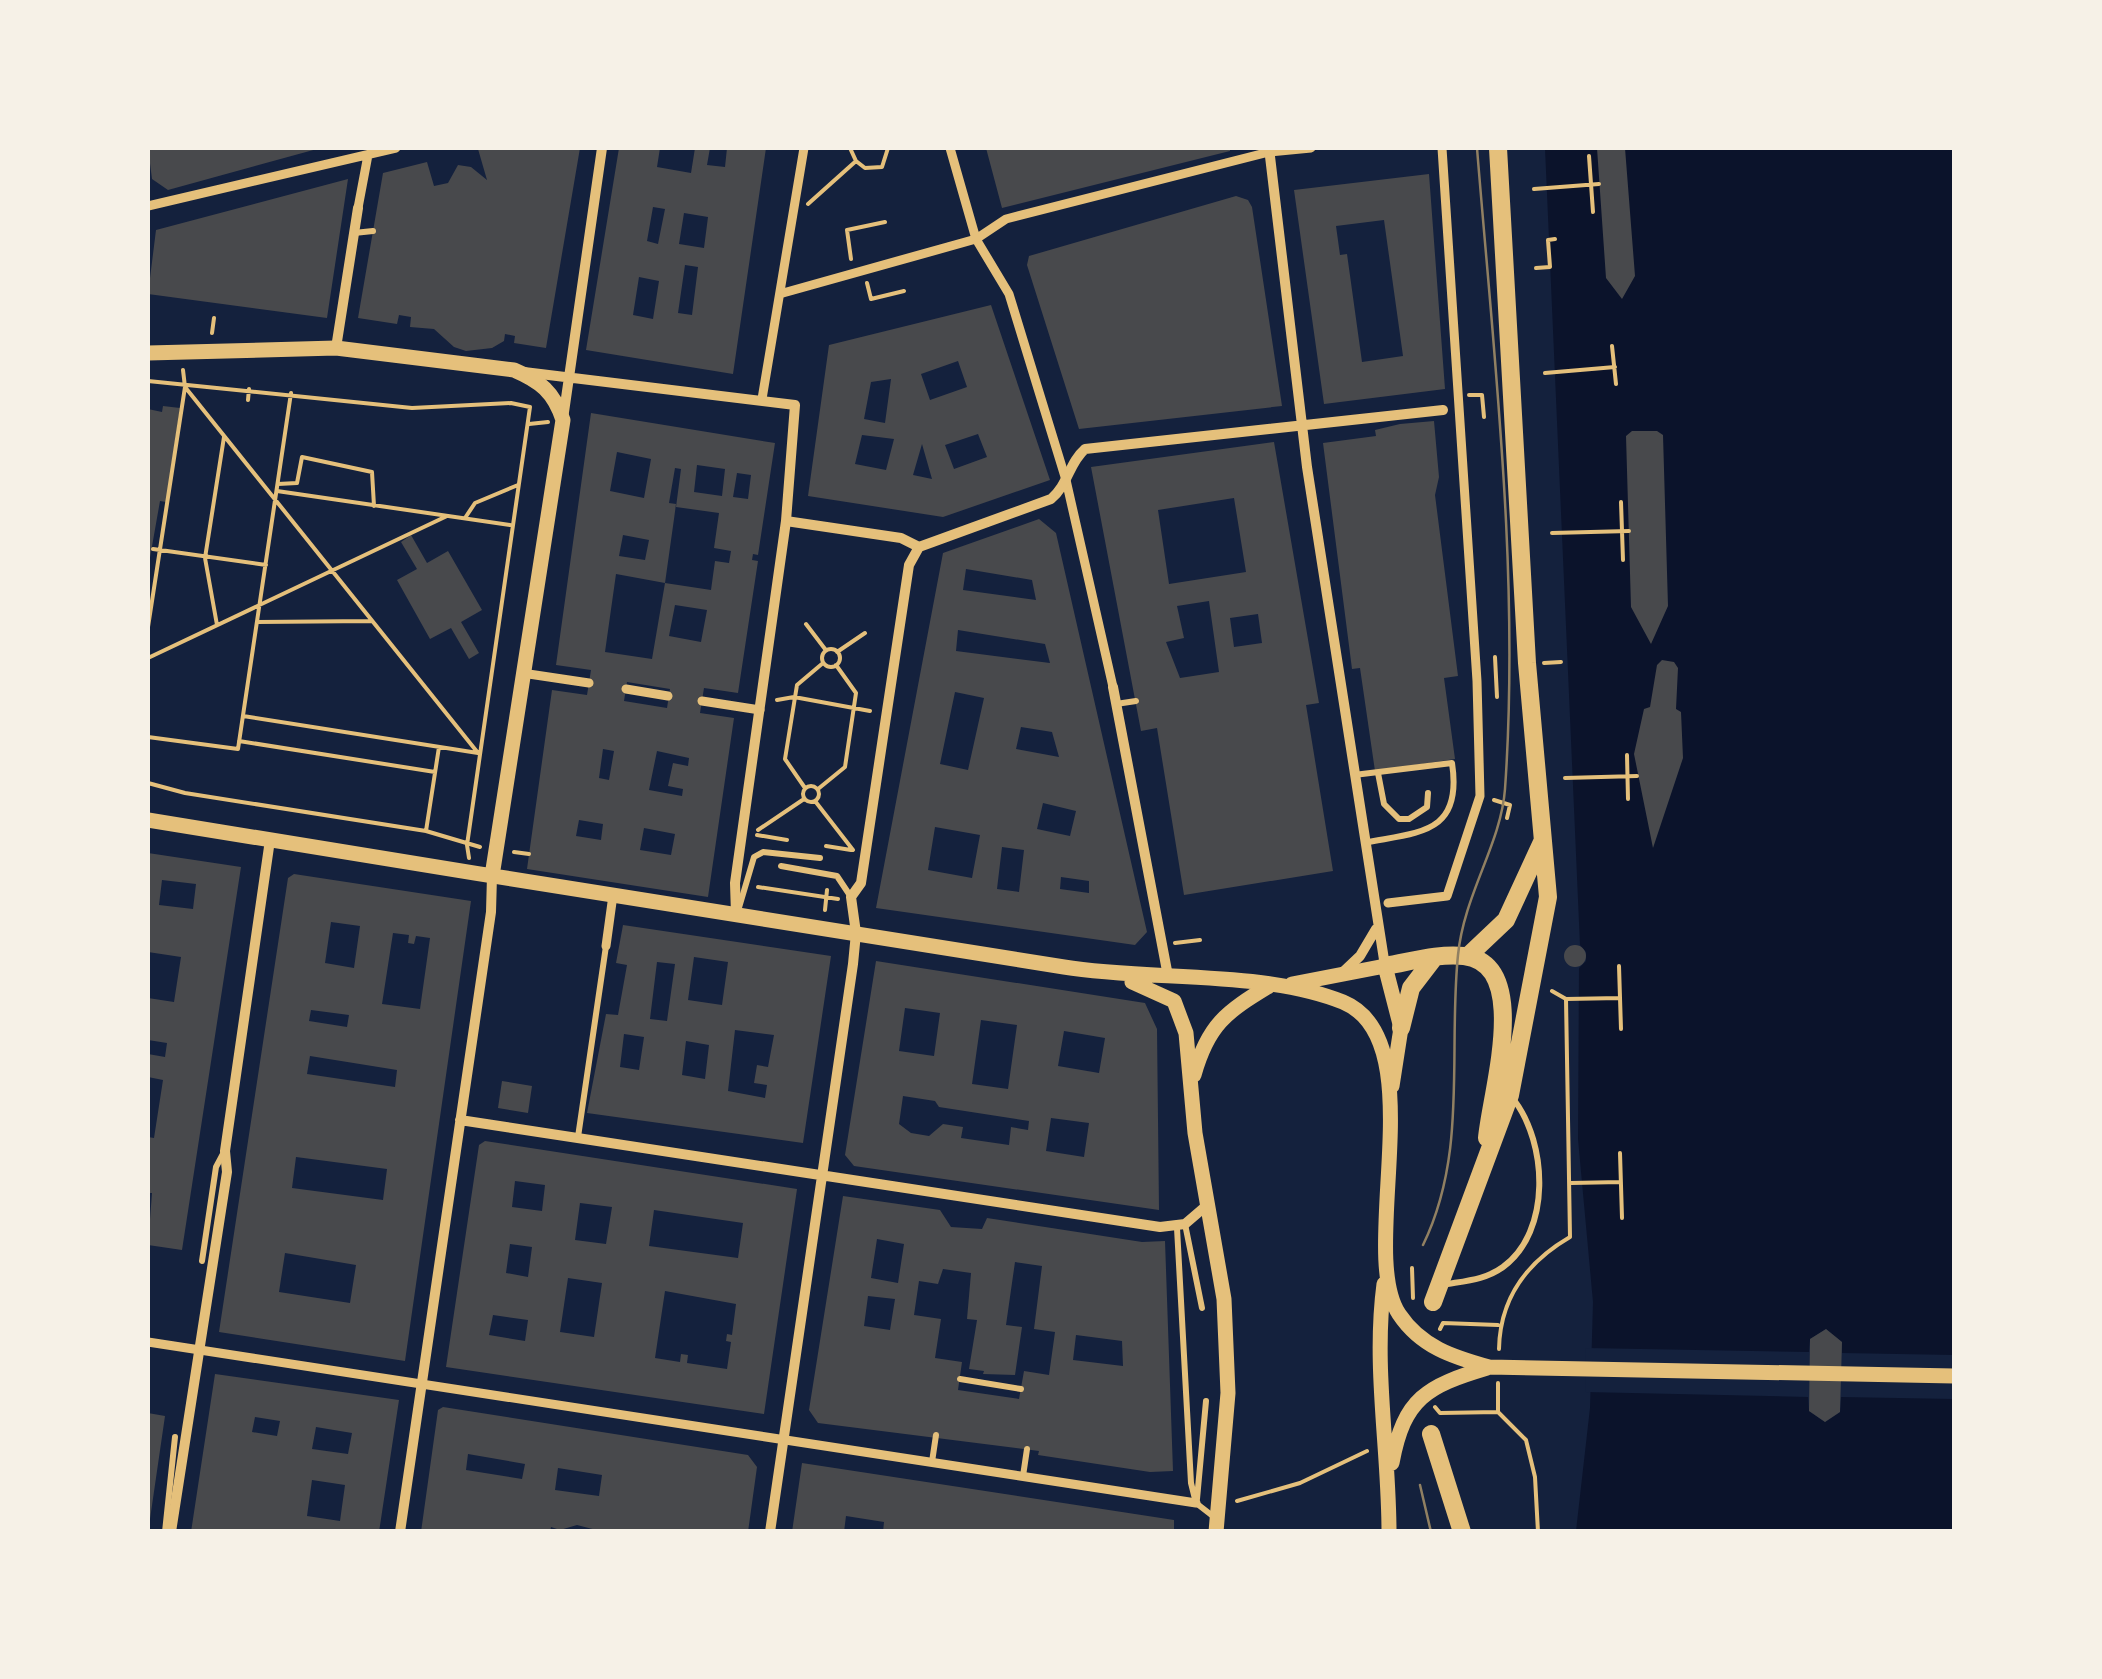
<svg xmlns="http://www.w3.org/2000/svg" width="2102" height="1679" viewBox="0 0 2102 1679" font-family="Lato,sans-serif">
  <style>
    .water { fill: #0b132b }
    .pier { fill: #14213d }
    .building { fill: #48494c; fill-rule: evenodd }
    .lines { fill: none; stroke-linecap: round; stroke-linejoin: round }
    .path { stroke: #e5c07b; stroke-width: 4 }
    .service { stroke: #e5c07b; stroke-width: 6 }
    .pedestrian { stroke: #e5c07b; stroke-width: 9 }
    .minor { stroke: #e5c07b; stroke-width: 10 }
    .tertiary { stroke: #e5c07b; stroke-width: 15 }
    .secondary { stroke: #e5c07b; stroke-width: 18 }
    .tram { stroke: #918062; stroke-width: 2.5 }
  </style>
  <rect width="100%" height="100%" fill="#14213d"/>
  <path class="water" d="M1545,148h409v1383h-378l14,-123 3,-106 -15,-163 1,-171 7,-7v-9l-6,-7z"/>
  <path class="pier" d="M1826,1329l16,13v11l112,2v44l-113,-2 -1,15 -15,10 -16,-11 -1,-14 -223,-5 1,-44 223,4 1,-13z"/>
  <path class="building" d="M148,148h168l1,1 -149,41 -16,-11z
    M580,148l-34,200 -32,-5 1,-7 -10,-2 -1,7 -12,7 -26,3 -12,-4 -20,-18 -24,-2 1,-10 -12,-2 -2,9 -39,-6 25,-145 44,-11 7,24 14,-3 10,-18 13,2 16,13 -9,-31z
    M619,148h41l-3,19 34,6 4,-25h15l-3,17 18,2 2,-19h39l-33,226 -147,-24zM653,207l12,2 -7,35 -11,-3zM684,213l24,4 -4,31 -25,-4zM685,265l13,2 -6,48 -14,-2zM639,277l20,4 -6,38 -20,-4z
    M986,148h244v3l-228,57z
    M1597,148h28l10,128 -13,23 -16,-21z
    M1429,174l16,215 -121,15 -30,-214zM1384,220l19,136 -41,6 -15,-108 -7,1 -4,-29z
    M348,179l-21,139 -179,-24 8,-64z
    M1236,196l12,4 4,7 30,199 -203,23 -52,-164 2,-9z
    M991,305l59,175 -107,37 -135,-21 21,-151zM958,361l9,26 -37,13 -9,-26zM891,379l-6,44 -21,-4 7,-37zM978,434l9,23 -33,12 -9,-24zM862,435l32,4 -8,31 -31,-6zM922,444l10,35 -19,-4z
    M163,406l17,2 -14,94 -6,-1 -12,68v-160l14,3z
    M591,413l184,30 -17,112 -5,-1 -1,6 6,1 -20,132 -34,-5 -4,25 34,5 -26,179 -181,-28 25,-179 35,5 4,-25 -35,-5zM617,452l34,7 -7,39 -34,-7zM697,465l28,4 -3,27 -28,-4zM675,468l6,1 -5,38 43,6 -5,35 17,3 -2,12 -14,-2 -4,29 -46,-7 -13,76 -47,-7 11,-78 49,9 9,-64 2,-15 -7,-1zM737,473l14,2 -3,24 -15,-2zM623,535l26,5 -4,20 -26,-4zM675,605l32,5 -6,32 -32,-6zM627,682l43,7 -3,19 -43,-7zM603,749l11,2 -5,29 -10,-2zM657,751l32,7 -1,8 -15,-3 -5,23 15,3 -1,7 -33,-6zM579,820l24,4 -2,16 -25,-4zM644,828l31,6 -4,21 -31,-5z
    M1434,421l5,56 -4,18 23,181 -14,2 11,81 -80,12 -15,-103 -8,1 -29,-226 53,-7 -1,-6 25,-6z
    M1632,431h25l6,4 5,171 -17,38 -20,-37 -5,-171z
    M1274,442l45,261 -13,2 27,166 -149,24 -27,-167 -16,3 -50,-264zM1234,498l12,74 -77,12 -11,-74zM1209,601l10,71 -39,6 -14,-36 18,-4 -7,-32zM1258,614l4,29 -28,4 -4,-29z
    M1039,519l17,14 91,399 -12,13 -259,-37 67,-355zM966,569l66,11 4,20 -73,-10zM958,630l87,14 5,19 -94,-12zM955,692l29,6 -16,72 -28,-6zM1021,727l31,5 7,25 -43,-8zM1043,803l33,8 -6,25 -33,-7zM935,827l45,8 -8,43 -44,-8zM1002,847l22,3 -5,42 -22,-3zM1061,877l28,4v12l-29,-4z
    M411,535l16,28 21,-12 34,59 -21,12 18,31 -10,6 -18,-31 -21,11 -33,-59 20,-11 -16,-27z
    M1662,660l12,2 4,6 -2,41 5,3 2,46 -30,90 -19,-94 10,-45 6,-2 7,-42z
    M148,853l93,14 -59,383 -34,-5 4,-52h-4v-56l6,1 9,-58 -15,-3v-23l17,3 2,-14 -19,-3v-42l26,4 7,-45 -33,-5zM162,880l34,4 -3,25 -34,-4z
    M294,874l177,27 -66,460 -186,-29 69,-454zM331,922l29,4 -6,42 -29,-5zM393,933l16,2 -1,8 6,1 2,-8 14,2 -10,71 -38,-5zM311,1010l38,5 -2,12 -38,-6zM310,1056l87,14 -2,17 -88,-13zM296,1157l91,12 -4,31 -91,-12zM285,1253l71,12 -6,38 -71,-11z
    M623,925l208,31 -28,187 -216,-30 19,-99 12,1 9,-50 -11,-2zM694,957l34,5 -6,43 -34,-5zM657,962l18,2 -8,57 -17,-2zM735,1030l39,5 -6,32 -11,-2 -3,18 13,2 -2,13 -37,-7zM624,1034l20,3 -5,33 -19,-3zM686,1041l23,4 -4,34 -23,-4z
    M1564 956a11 11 0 1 1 22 0a11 11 0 1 1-22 0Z
    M876,961l269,42 12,26 2,181 -305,-44 -9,-11zM905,1008l35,5 -6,43 -35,-5zM981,1020l36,5 -9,64 -36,-5zM1064,1031l41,7 -6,35 -41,-7zM903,1096l32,5 4,6 90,14 -1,9 -17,-3 -2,18 -48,-7 2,-11 -20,-3 -14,12 -18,-3 -12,-9zM1051,1118l38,5 -5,34 -38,-6z
    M502,1081l30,5 -4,27 -30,-5z
    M485,1141l312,48 -33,225 -318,-47 33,-222zM515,1181l30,4 -3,26 -30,-4zM580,1203l32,4 -6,37 -31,-4zM654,1210l89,13 -5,35 -89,-12zM510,1244l22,3 -4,30 -22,-4zM568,1278l34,5 -8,54 -34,-5zM665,1291l71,13 -4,31 -5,-1 -1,7 5,1 -4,27 -40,-6 1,-8 -7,-1 -1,8 -25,-4zM493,1315l35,5 -3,21 -36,-6z
    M843,1196l97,14 11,17 31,2 5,-11 155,24 23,-1 8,230 -23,1 -112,-17 1,-4 -221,-28 -9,-13zM877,1239l27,5 -6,39 -27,-5zM1015,1262l27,4 -8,63 21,3 -6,43 -25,-4 -5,28 -61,-9 4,-28 -27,-4 6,-39 -27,-4 5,-34 19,3 5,-15 28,4 -4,46 10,1 -8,49 15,2 -1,3 32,1 7,-48 -16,-2zM868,1296l27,3 -5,31 -26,-4zM1076,1335l46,6 1,25 -50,-6z
    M1826,1329l16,13 -2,70 -15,10 -16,-11 1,-72z
    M215,1374l184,26 -20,132h-188zM255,1417l25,4 -3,15 -25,-4zM316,1427l36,6 -4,21 -36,-5zM312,1480l33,5 -5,36 -33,-5z
    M443,1407l305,48 9,12 -9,65h-144l-27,-7 -17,5 -9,-3 -1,5h-129l17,-122zM468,1454l57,10 -3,15 -56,-9zM558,1468l44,7 -3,21 -44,-6z
    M148,1413l17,3 -15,103h-2z
    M802,1463l372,57v12h-291l1,-10 -38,-6 -2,16h-52z"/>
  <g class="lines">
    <path class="path" d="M850,148l6,13
      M1589,156l4,56
      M1534,189l65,-5
      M808,204l48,-43 9,7 17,-1 6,-19
      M851,259l-4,-29 38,-8
      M1536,268l14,-1 -2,-27 7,-1
      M867,283l4,16 33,-8
      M212,333l2,-15
      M1612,346l4,38
      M1545,373l70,-6
      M148,381l264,27 99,-5 19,4 -63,438 2,13
      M185,387l293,366
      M1469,395h13l2,22
      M248,400l1,-11
      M529,424l19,-2
      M278,484l19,-1 5,-26 70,15 2,34
      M277,491l233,34
      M1621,502l2,58
      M465,518l10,-15 43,-18
      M1552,533l77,-2
      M153,549l113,16
      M257,622l115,-1
      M806,624l19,25
      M217,625l-12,-67 19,-121
      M148,627l37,-240 -2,-17
      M822 658a9 9 0 1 1 18 0a9 9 0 1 1-18 0Z
      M837,652l28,-19
      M1495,657l2,40
      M148,658l299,-142
      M1544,663l17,-1
      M777,700l17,-3 76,14
      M243,716l235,37
      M148,737l90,12 53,-356
      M239,741l196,31
      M1627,755l1,44
      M1565,778l72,-2
      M148,783l37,10 241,38 54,16
      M803 794a8 8 0 1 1 16 0a8 8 0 1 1-16 0Z
      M805,788l-20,-29 12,-74 26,-22
      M818,789l27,-22 11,-74 -20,-28
      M1494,800l16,5 -3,13
      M815,801l38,49
      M758,830l46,-31
      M426,831l13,-84
      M757,835l30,5
      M826,846l25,4
      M514,852l15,2
      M758,887l80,12
      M825,910l2,-20
      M1175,943l25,-3
      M1619,966l2,63
      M1566,999l54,-1
      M1620,1153l2,65
      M1571,1183l50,-1
      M1412,1268l1,30
      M1440,1329l3,-6 55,2
      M1499,1349c1,-51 28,-87 71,-112l-4,-238 -14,-8
      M1498,1383v29l28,28 9,37 3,55
      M1435,1407l5,6 58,-1
      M1237,1501l63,-18 67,-32"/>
    <path class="service" d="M354,233l19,-2
      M1116,704l20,-3
      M1378,773l6,31 15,15h10l18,-12 1,-14
      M1354,775l98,-12c11,72 -34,69 -88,80
      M781,866l56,10 14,21
      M738,911l16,-54 9,-5 57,6
      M578,1137l28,-191
      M1185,1224l17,84
      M1177,1228l14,255 5,20 18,14
      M202,1261l14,-94 8,-15
      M1442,1285c21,-4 44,-5 61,-18 49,-36 44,-124 11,-167
      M960,1379l61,10
      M932,1462l4,-27
      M1023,1476l4,-27
      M1197,1499l9,-98
      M165,1532l10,-95"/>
    <path class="pedestrian" d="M950,148l26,91 33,55 57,186 47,207
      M148,206l248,-58
      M358,208l10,-53
      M783,293l193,-54 30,-20 263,-67 42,-4
      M762,399l42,-251
      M522,673l67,10
      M626,689l42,7
      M702,701l58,9
      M1388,903l59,-7 33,-100 -3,-115 -35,-533
      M606,946l7,-51
      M148,1342l1048,161"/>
    <path class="minor" d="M1269,148l38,319 78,499
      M336,348l22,-140
      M524,372l271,33 -9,116 -51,362 1,31
      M563,419l39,-271
      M786,521l115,17 18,9
      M919,547l132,-48c17,-14 18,-36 34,-50l358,-39
      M1113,687l55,289
      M1341,974l19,-18 16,-27
      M460,1120l700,107 25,-3 21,-18
      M171,1532l56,-360 -2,-21 45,-311
      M400,1532l91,-620 1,-36
      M770,1532l83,-568 3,-31 -5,-36 10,-14 48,-318 10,-18"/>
    <path class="tertiary" d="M148,353l188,-5 178,22c26,11 40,22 49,50l-71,456
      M148,820c305,51 611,97 916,147 85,14 200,3 279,35 92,38 14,249 56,312 22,33 54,43 90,53l465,9
      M1132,982l42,19 12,32 9,100 29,166 4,94 -12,139
      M1292,984l93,-18 16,62 -9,58
      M1194,1075c14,-50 32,-63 75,-89
      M1384,1284c-11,83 5,165 5,248
      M1392,1463c12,-65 35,-77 95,-95"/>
    <path class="secondary" d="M1468,956l38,-36 36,-78
      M1385,966c25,-4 53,-13 79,-10 68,8 27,136 23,182
      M1401,1028l10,-40 23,-30
      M1433,1302l77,-207 38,-198 -21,-234 -29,-515
      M1431,1434l31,98"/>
    <path class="tram" d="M1423,1245c45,-92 25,-192 35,-290 6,-61 43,-111 47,-166 15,-213 -11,-430 -28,-641
      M1420,1485l11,47"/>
  </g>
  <rect width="2102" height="1679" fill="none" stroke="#f6f1e7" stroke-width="300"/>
</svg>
